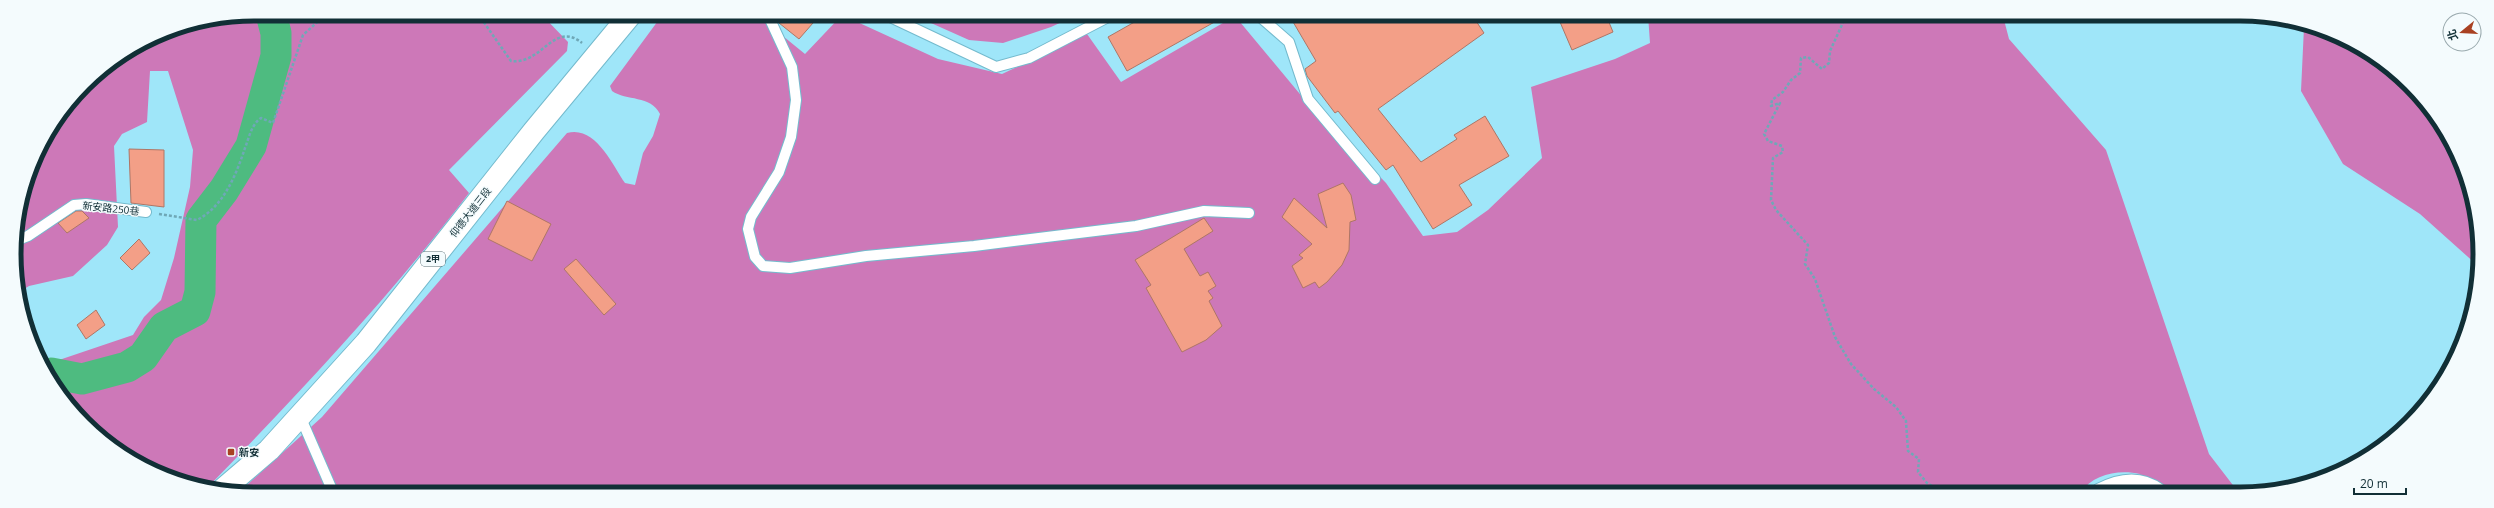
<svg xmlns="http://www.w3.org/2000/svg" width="2494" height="508" viewBox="0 0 2494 508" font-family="'Open Sans','Noto Sans TC',sans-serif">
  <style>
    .forest { fill: #cd78b8 }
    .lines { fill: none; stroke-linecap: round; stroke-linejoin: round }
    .river { stroke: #4ebb80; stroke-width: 31 }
    .building { fill: #f39f87; stroke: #ae7666 }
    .lane-casing { stroke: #74bacd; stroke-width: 12 }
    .street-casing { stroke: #74bacd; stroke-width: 21 }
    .primary-casing { stroke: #74bacd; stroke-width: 24 }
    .path { stroke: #6fa8b7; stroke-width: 2.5; stroke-dasharray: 3 2; stroke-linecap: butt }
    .lane { stroke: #fff; stroke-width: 10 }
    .street { stroke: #fff; stroke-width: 19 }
    .primary { stroke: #fff; stroke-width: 22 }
    .poi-dot { fill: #a94122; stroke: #f4fbfd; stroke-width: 1.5 }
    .labels { text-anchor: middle; stroke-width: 3; stroke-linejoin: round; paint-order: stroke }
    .shield { fill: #f4fbfd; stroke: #556c72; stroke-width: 1 }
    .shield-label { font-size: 9px; font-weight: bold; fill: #112f36 }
    .street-label { font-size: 10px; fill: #112f36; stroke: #f4fbfd }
    .poi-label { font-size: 10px; font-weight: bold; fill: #112f36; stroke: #f4fbfd; text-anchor: start }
    .rim { fill: none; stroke: #112f36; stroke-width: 5 }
  </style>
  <rect width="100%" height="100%" fill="#9fe6f9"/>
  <path class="forest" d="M254,14h287l27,28 -1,9 -118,119 20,23c-80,105 -170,200 -261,294l-74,-25 -61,-50 -29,-50 18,-3 71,-24 11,-18 17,-17 13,-42 16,-71 3,-37 -25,-79h-18l-3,51 -25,12 -8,12 4,81 -11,18 -34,31 -44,10 -8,5 -6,-52 17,-77 52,-78 78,-52z
    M663,14l94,1 48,39 37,-39 96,44 64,15 85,-40 34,48 114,-66 69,83 82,84 37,53 34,-4 31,-22 54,-52 -11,-71 84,-28 35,-16 -2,-28 355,1 6,23 97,111 103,304 30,39h-127l19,-7 9,-12c-21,-5 -47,0 -60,19l-1841,-1 83,-75 245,-284c28,-8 45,31 58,50l10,2 8,-32 10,-17 7,-22c-9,-19 -34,-13 -48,-23l-2,-5z
    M920,15h157l-26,12 -48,16 -34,-3 -47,-21z
    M2304,27l56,19 70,62 42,84 5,73 -57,-51 -77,-50 -42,-73z"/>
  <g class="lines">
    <path class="river" d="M51,373l31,6 45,-12 16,-10 21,-30 31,-16 5,-19 1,-72 23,-30 27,-44 25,-90v-23l-5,-19"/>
  </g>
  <path class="building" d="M775,15h45l-21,24 -20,-16z
    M1147,15h80l-100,56 -19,-34z
    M1289,15h183l12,18 -106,76 43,53 36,-23 -3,-4 31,-19 24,40 -50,29 13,20 -39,24 -40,-64 -7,5 -48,-59 -3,2 -28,-37 -2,-7 11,-8z
    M1557,15h49l7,17 -41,18z
    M129,149l35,1v57l-33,-4z
    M1343,183l8,12 5,25 -6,2 -1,28 -7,15 -15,17 -8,6 -4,-6 -12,6 -11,-22 11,-8 -4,-3 13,-11 -30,-27 12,-19 33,30 -9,-34z
    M507,201l44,23 -19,37 -44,-22z
    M76,211h6l7,7 -22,15 -9,-10z
    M1204,218l9,13 -29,18 16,27 8,-4 8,14 -8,5 5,7 -4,3 13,25 -16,14 -24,12 -36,-64 5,-3 -16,-25z
    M139,239l11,14 -18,17 -12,-12z
    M576,259l40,45 -12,11 -40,-46z
    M96,310l9,15 -19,14 -9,-14z"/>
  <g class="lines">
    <defs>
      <path id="lane" d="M768,15l24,52 4,33 -5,37 -12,35 -28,45 -3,12 7,28 8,9 27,2 76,-12 108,-10 162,-20 68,-15 45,2
        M886,15l110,52 33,-9 83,-43
        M1258,15l31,27 19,57 67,80
        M15,241l13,-5 46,-31 12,-1 60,8
        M300,416l33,76"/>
      <path id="street" d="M2100,493c19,-10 39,-14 58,0"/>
      <path id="primary" d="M221,491l48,-41 97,-107 168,-212 97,-117"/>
    </defs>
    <use href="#lane" class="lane-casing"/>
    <use href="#street" class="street-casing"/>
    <use href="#primary" class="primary-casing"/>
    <path class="path" d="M478,14l33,47c31,4 43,-41 71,-18
      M1846,16l-16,35 -1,12 -7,6 -14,-12 -7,1 -1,15 -9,7 -8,12 -11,8 -1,6 9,-3 -16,31 4,7 14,5 1,6 -10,6 -2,42 5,10 32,35 -3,19 10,15 20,58 16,27 23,25 22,18 10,14 2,30 11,8 -1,13 9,11 16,10
      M159,214l38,6c27,-14 39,-45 48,-72 4,-10 6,-23 16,-30l12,5 30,-88 23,-21"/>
    <use href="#lane" class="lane"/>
    <use href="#street" class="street"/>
    <use href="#primary" class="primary"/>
  </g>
  <rect class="poi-dot" x="227" y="448" width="8" height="8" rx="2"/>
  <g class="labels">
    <rect class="shield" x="421" y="252" width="24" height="14" rx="3"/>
    <g class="shield-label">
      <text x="433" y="262">2甲</text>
    </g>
    <g class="street-label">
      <text transform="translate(111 208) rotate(6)" y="4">新安路250巷</text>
      <text transform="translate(470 212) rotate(-52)" y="4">仰德大道三段</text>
    </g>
    <g class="poi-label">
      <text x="239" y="456">新安</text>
    </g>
  </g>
  <path d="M0 0H2494V508H0ZM254 21H2240A233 233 0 0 1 2473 254V254A233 233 0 0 1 2240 487H254A233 233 0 0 1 21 254V254A233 233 0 0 1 254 21Z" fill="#f4fbfd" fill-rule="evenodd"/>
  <path class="rim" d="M254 21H2240A233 233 0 0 1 2473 254V254A233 233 0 0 1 2240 487H254A233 233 0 0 1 21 254V254A233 233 0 0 1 254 21Z"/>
  <g transform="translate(2462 32) rotate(252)"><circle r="19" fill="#f4fbfd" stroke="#99a9ad"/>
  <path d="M0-3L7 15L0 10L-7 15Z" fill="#a94122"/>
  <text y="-6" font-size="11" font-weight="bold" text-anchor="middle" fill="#112f36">北</text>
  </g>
  <path d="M2354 488v6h52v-6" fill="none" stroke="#112f36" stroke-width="2"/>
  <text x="2360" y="488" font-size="12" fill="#112f36" stroke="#f4fbfd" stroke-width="3" paint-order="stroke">20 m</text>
</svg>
